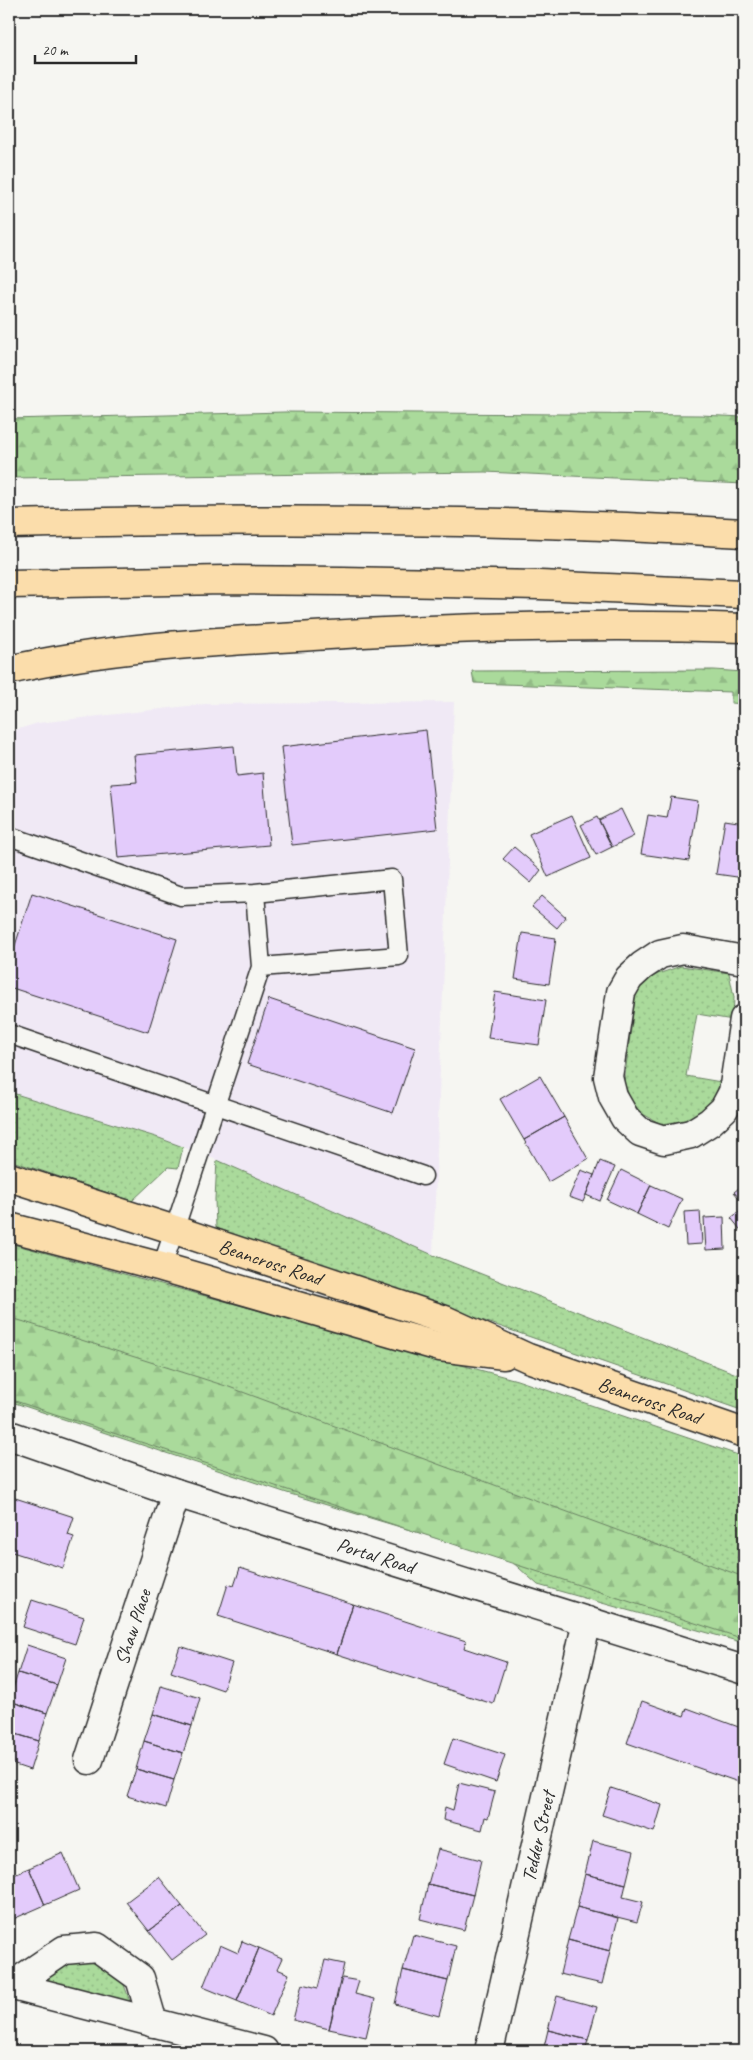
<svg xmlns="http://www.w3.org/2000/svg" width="753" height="2060" viewBox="0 0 753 2060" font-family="Caveat,sans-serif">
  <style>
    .built { fill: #f0e9f5 }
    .grass { fill: url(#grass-dots); stroke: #6a8263 }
    .forest { fill: url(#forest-firs); stroke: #6a8263 }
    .building { fill: #e3cbfb; stroke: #2b2b2b }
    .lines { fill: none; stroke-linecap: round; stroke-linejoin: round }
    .lane-casing { stroke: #2b2b2b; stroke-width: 21 }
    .street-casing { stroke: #2b2b2b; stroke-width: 31 }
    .primary-casing { stroke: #2b2b2b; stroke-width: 31 }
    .highway-casing { stroke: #2b2b2b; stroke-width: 31 }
    .lane { stroke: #f6f6f2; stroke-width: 18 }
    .street { stroke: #f6f6f2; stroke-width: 28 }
    .primary { stroke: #fbddab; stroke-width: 28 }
    .highway { stroke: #fbddab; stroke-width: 28 }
    .labels { text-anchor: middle; stroke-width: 4; stroke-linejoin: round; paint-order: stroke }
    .street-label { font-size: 20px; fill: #2b2b2b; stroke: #f6f6f2 }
  </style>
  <defs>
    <pattern id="grass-dots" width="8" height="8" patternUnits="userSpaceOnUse" patternTransform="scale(1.25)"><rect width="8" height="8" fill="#aada9b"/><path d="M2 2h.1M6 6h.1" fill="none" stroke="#92bb86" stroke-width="1.8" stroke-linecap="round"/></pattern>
    <pattern id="forest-firs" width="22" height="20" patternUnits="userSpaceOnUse" patternTransform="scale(1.25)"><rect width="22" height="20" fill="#aada9b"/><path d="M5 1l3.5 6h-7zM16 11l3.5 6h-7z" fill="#92bb86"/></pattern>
  </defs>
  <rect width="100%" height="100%" fill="#f6f6f2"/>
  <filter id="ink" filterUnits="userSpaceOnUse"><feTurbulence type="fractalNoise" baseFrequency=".02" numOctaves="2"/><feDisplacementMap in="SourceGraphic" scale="10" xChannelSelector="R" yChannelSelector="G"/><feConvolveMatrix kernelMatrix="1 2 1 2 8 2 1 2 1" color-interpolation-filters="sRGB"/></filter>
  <g filter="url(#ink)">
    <path class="built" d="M454,702l-21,553 -216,-95 -58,-22 -150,-46v-360l29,-9 167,-19z"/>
    <path class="grass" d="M681,966l48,7 5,24 -1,23 -36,-6 -11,62 35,6 -6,14 -11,14 -18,11 -25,3 -20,-11 -11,-14 -6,-17 11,-84 5,-14 18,-10z
      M9,1092l150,46 24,9 -5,21 -10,-1 -36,34 -123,-41z
      M217,1160l216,95 311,122v34l-528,-183 -1,-29z
      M9,1243l508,137 227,77v186l-206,-58 -28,-25 -223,-67 -278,-92z
      M72,1962h29l22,20 10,28 -99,-27z"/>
    <path class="forest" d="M285,412l415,3 44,2v67l-259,-12 -476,6v-59z
      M714,670l30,2v32l-13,-1v-11l-257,-9 -2,-12z
      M9,1317l220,70 515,190v62l-735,-240z"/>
    <path class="building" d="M426,730l11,99 -145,16 -11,-98z
      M234,746l3,30 26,-3 6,72 -151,13 -7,-74 26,-2 -3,-27z
      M671,797l27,4 -9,60 -48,-7 7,-39 19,3z
      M621,809l13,27 -22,11 -13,-27z
      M572,815l19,43 -43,19 -19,-43z
      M597,817l15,30 -16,8 -15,-30z
      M725,820l19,3v55l-28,-4z
      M514,847l27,23 -10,13 -28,-24z
      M32,893l145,46 -29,93 -139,-45v-23z
      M542,896l24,21 -9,11 -25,-21z
      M522,933l34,5 -7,46 -34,-5z
      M495,992l51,8 -7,45 -51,-7z
      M269,999l146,49 -22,65 -146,-49z
      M540,1076l24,41 -40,23 -24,-41z
      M564,1117l24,42 -40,23 -24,-42z
      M600,1161l15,6 -15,34 -14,-6z
      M581,1170l13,5 -11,27 -14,-5z
      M621,1170l30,15 -14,29 -30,-14z
      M744,1184v20l-10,-12z
      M651,1185l31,14 -14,30 -31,-15z
      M744,1208v26l-13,-16z
      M700,1211l2,33 -16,1 -2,-33z
      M724,1217l1,32 -19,1 -2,-32z
      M9,1496l65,21 -6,18 6,2 -11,31 -54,-17z
      M240,1568l113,36 -16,50 -119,-38 10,-32 6,2z
      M32,1600l52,17 -9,27 -52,-17z
      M353,1604l113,37 -2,7 42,14 -13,42 -156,-50z
      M27,1645l39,13 -9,27 -39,-12z
      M180,1646l52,17 -9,27 -52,-18z
      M18,1673l39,12 -10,28 -38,-12z
      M161,1686l39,12 -8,28 -39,-12z
      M9,1701l38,12 -8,28 -30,-9z
      M642,1701l42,15 3,-8 57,21v55l-117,-41z
      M153,1714l39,12 -9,27 -39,-12z
      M9,1732l30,9 -9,29 -21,-7z
      M453,1738l52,17 -9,27 -52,-18z
      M144,1741l39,12 -9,27 -38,-11z
      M136,1769l38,11 -8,28 -39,-12z
      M459,1783l36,9 -7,26 -3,-1 -3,13 -39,-10 2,-13 8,3z
      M611,1788l51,17 -8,27 -52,-17z
      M593,1841l41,10 -8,33 -41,-10z
      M438,1849l43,11 -8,35 -45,-11z
      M63,1853l16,37 -34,15 -16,-37z
      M29,1868l16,37 -34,15 -2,-5v-39z
      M585,1874l41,10 -3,13 20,5 -6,20 -60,-15z
      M159,1877l23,29 -33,25 -23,-29z
      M428,1884l45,11 -9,35 -44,-11z
      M182,1906l23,29 -33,25 -23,-29z
      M577,1907l41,11 -8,33 -42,-11z
      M413,1935l43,11 -8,35 -45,-11z
      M568,1940l42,11 -8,33 -42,-10z
      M242,1941l17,7 -22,53 -34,-14 17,-42 18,8z
      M259,1948l23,10 -5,11 12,5 -18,42 -34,-15z
      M325,1960l19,4 -15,65 -36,-9 9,-36 16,4z
      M403,1970l45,11 -9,35 -44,-12z
      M342,1978l17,3 -4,13 20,5 -9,38 -37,-8z
      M557,1996l40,11 -9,33 -40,-10z
      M548,2030l40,10 -3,11h-42z"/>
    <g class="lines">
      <defs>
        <path id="lane" d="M9,836l172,60 74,-3 6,74 -99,300
          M255,893l137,-14 7,77 -138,11
          M9,1034l414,142"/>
        <g id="street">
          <path d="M744,960l-61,-11 -23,5 -18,12 -13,12 -8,14 -13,85 5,20 12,21 15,14 24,8 27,-6 19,-12 14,-13 9,-17 11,-73"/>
          <path id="s1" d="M9,1435l167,58 568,177"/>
          <path id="s2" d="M89,1760l87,-267"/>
          <path d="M9,1985l255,66"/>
          <path d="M11,1986l53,-36 33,-3 43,31 13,45"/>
          <path id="s3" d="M489,2051l98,-430"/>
        </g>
        <g id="primary">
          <path id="s4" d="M9,1177l166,53 270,90 83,38 216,75"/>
          <path d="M9,1227l153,40 278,80 64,8"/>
        </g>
        <path id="highway" d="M9,524c245,-6 491,-6 735,9
          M9,584l216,-4 117,1 198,4 204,9
          M9,670c100,-23 202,-28 304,-34 144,-9 287,-13 431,-8"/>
      </defs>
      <use href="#lane" class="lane-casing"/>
      <use href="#street" class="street-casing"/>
      <use href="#primary" class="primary-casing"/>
      <use href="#highway" class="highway-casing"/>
      <use href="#lane" class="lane"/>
      <use href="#street" class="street"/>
      <use href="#primary" class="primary"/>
      <use href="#highway" class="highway"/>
    </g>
  </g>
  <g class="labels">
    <g class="street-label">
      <text dy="7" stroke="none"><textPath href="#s4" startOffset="275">Beancross Road</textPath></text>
      <text dy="7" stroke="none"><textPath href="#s4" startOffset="679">Beancross Road</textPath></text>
      <text dy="7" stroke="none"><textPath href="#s1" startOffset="386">Portal Road</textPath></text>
      <text dy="7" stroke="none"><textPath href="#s2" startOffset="140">Shaw Place</textPath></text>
      <text dy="7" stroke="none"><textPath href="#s3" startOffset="220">Tedder Street</textPath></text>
    </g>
  </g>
  <rect width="753" height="2060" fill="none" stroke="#f6f6f2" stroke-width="30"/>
  <rect x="15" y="15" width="723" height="2030" fill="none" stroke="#2b2b2b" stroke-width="2" filter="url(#ink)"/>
  <path d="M35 55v8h101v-8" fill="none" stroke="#2b2b2b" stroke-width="2.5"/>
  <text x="42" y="55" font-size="15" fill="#2b2b2b" stroke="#f6f6f2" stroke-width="4" paint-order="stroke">20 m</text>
</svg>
